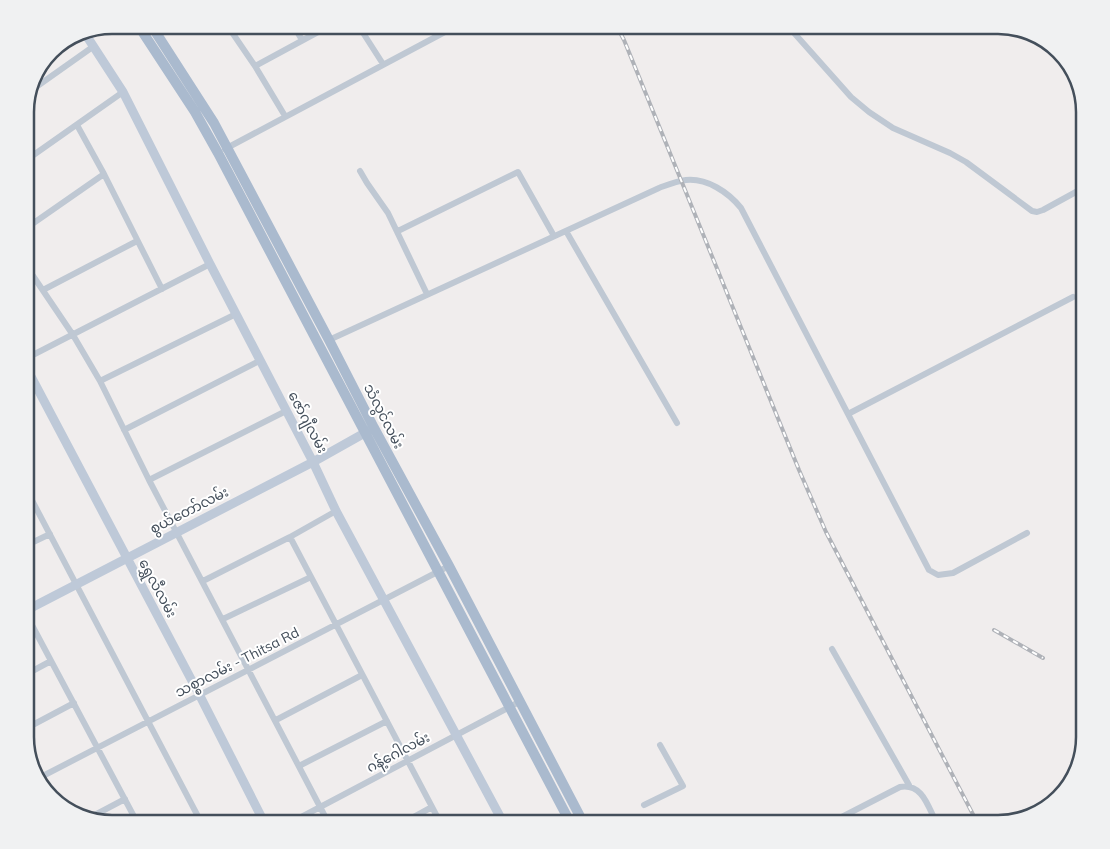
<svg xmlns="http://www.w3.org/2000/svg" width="1110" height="849" viewBox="0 0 1110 849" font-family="Mulish,'Noto Sans Myanmar',sans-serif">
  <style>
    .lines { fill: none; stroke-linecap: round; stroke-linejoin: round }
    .street { stroke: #bfc8d3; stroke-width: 6 }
    .secondary { stroke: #bec9d8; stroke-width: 9 }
    .primary { stroke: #aabace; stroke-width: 10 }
    .rail-casing { stroke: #afb2b8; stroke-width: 4 }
    .rail { stroke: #fff; stroke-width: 2; stroke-dasharray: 5.5; stroke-linecap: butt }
    .labels { text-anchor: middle; stroke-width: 4; stroke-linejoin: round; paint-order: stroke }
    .street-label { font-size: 14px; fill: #444f5b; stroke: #fff }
    .rim { fill: none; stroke: #444f5b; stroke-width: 2.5 }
  </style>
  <rect width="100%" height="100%" fill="#f0eded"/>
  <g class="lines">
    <path class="street" d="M227,25l28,41 30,50
      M293,25l9,15
      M358,25l25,39
      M787,25l64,72 18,15 24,16 57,25 16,9 66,49 5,1 6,-2 42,-23
      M255,66l76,-41
      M29,92l65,-46
      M77,125l27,49 58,115
      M225,149l233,-124
      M25,161l98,-69
      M360,171l7,12 21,30 39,81
      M25,229l79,-55
      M398,231l120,-59 36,64
      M566,231l111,192
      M25,264l48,71 27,46 49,99 180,344
      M43,290l94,-49
      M329,340l330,-152c8,-3 17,-7 27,-8 21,-2 42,12 55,28l188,362 9,5 15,-2 74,-40
      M25,359l185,-95
      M100,381l136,-67
      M848,414l225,-117
      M124,430l137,-70
      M149,480l137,-69
      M25,487l177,337
      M290,537l151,287
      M25,546l25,-12
      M203,581l87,-44 46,-26
      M25,612l113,212
      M223,619l88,-42
      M832,649l77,136
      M25,675l26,-14
      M276,720l86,-45
      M25,729l49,-26
      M299,766l88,-45
      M37,779l412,-213
      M644,805l39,-19 -23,-41
      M91,817l34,-18
      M288,824l231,-122
      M401,824l31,-17
      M832,824v-2l68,-35c23,-4 28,20 37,37"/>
    <path class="secondary" d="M86,35l37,57 87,172 103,198 23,49 168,313
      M25,365l175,331 65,128
      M25,611l288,-149 57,-32"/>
    <path class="primary" d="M138,25l57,87 23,41 353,671
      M151,25l63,98 115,217 45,88 75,138 135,258"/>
    <defs>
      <path id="rail" d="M616,25l8,15 175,430 27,62 152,292
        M994,630l49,28"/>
    </defs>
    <use href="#rail" class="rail-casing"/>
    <use href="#rail" class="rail"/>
  </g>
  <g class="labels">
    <g class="street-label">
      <text transform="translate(384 416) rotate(63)" y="5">သံလွင်လမ်း</text>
      <text transform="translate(308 422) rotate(62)" y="5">ဇော်ဂျီလမ်း</text>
      <text transform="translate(189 510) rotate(-27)" y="5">စွယ်တော်လမ်း</text>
      <text transform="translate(158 588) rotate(62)" y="5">ရွှေလီလမ်း</text>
      <text transform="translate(237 662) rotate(-27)" y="5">သစ္စာလမ်း - Thitsa Rd</text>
      <text transform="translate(398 752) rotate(-28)" y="5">ဂန့်ဂေါလမ်း</text>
    </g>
  </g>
  <path d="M0 0H1110V849H0ZM112 34H998A78 78 0 0 1 1076 112V737A78 78 0 0 1 998 815H112A78 78 0 0 1 34 737V112A78 78 0 0 1 112 34Z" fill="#f0f1f2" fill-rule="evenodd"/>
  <path class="rim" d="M112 34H998A78 78 0 0 1 1076 112V737A78 78 0 0 1 998 815H112A78 78 0 0 1 34 737V112A78 78 0 0 1 112 34Z"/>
</svg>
